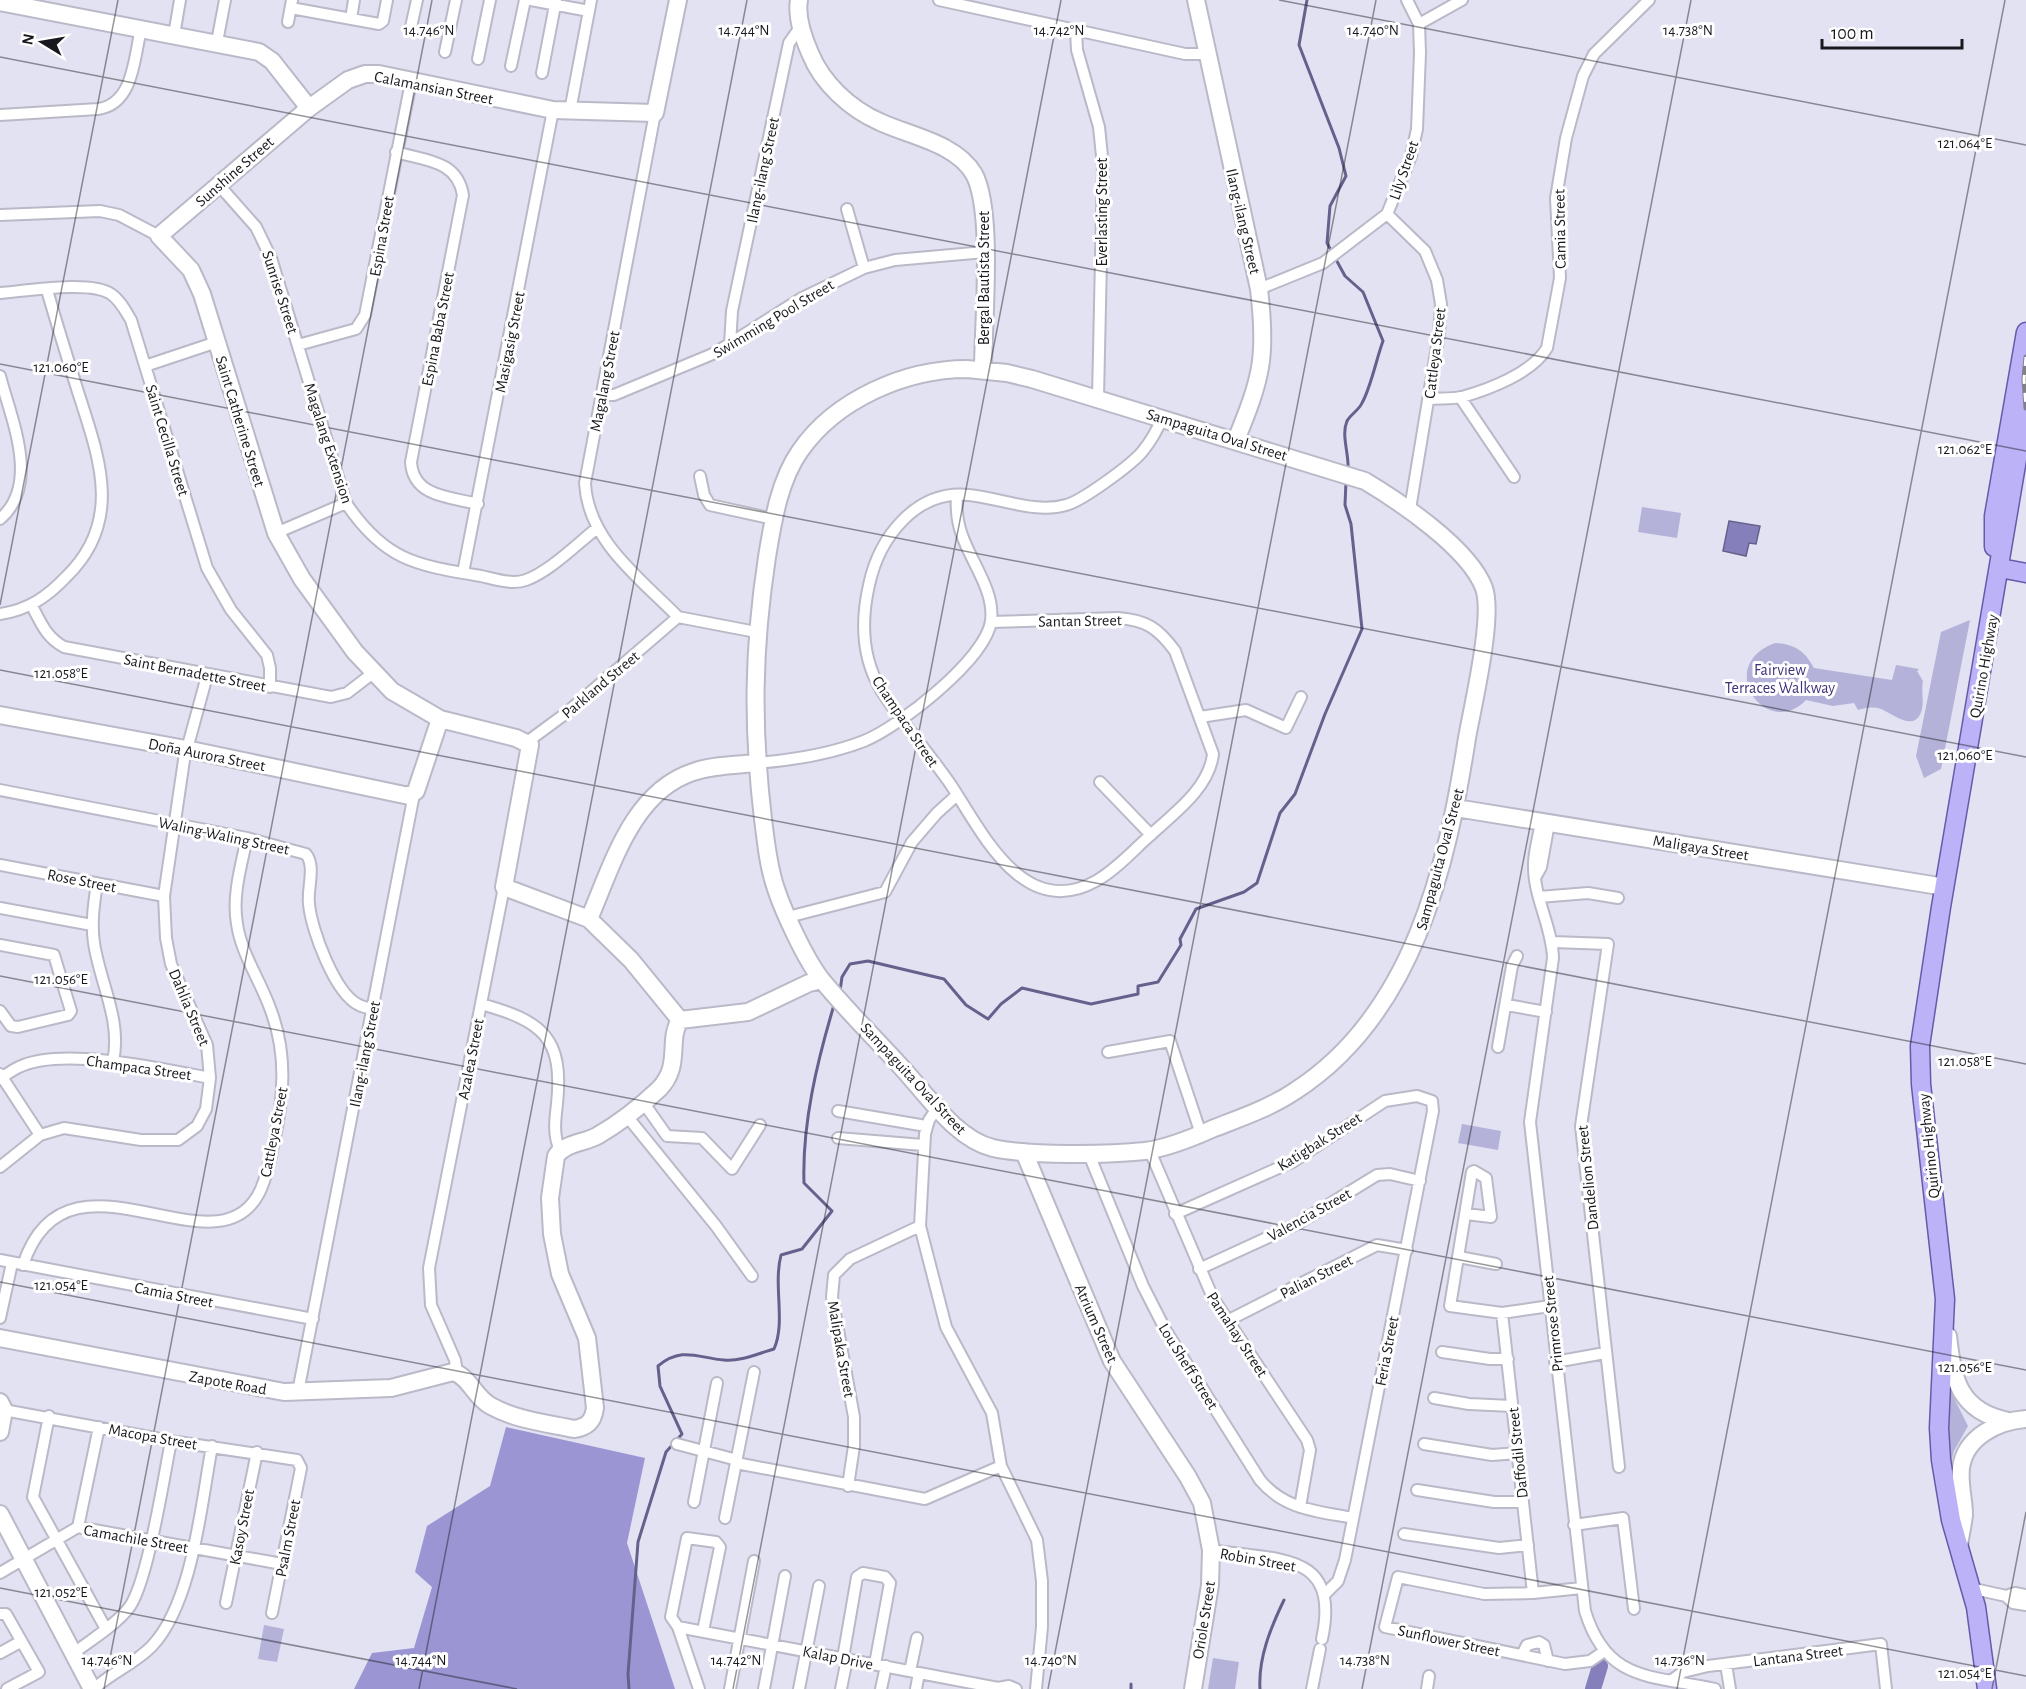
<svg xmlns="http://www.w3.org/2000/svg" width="2026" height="1689" viewBox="0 0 2026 1689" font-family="'Alegreya Sans',sans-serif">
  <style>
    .green { fill: #b4b2d9 }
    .forest { fill: #9b96d3 }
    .water { fill: #8580bb; stroke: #65618c; stroke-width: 1.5 }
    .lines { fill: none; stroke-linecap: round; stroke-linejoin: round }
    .stream { stroke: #65618c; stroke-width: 3 }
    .river { stroke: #8580bb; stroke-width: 16 }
    .street-casing { stroke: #b9b9c8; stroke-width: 14 }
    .secondary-casing { stroke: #b9b9c8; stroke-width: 20 }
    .primary-casing { stroke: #665ba9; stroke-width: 21 }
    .street { stroke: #fff; stroke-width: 10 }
    .secondary { stroke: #fff; stroke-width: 16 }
    .primary { stroke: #bcb2f8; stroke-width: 18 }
    .rail-casing { stroke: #807f8a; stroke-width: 5 }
    .rail { stroke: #fff; stroke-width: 3; stroke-dasharray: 9; stroke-linecap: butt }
    .ticks { fill: none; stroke: #19181e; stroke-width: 1.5; stroke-opacity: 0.45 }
    .labels { text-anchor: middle; stroke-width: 6; stroke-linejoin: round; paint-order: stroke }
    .street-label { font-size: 16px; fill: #19181e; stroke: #fff }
    .park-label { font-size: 16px; fill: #3e3179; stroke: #fff }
    .ticks-label { font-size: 15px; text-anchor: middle; fill: #19181e; stroke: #fff; stroke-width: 6; stroke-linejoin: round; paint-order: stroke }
  </style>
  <rect width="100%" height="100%" fill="#e3e2f2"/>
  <path class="green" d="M1642,507l39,6 -4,25 -39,-6z
    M1970,620l-29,149 -17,9 -8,-22 25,-124z
    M1775,643c20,1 30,8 39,25l78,12 4,-15 23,4 -2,2 6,10c-2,10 1,19 -1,28 -6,25 -29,5 -41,0 -8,-3 -16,-1 -23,1l-4,-7 -21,3 -27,-6c-39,41 -93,-34 -31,-57z
    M1462,1124l39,7 -3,19 -40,-7z
    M1947,1377l3,13 18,36 -14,25 -5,20z
    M264,1625l20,4 -7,33 -19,-3z
    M1213,1658l26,4 -4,27h-27z"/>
  <path class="forest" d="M506,1427l139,31 -18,85 48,146h-321l18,-36 42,-5 18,-61 -17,-15 12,-46 63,-40z"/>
  <path class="water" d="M1729,521l31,5 -4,18 -7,-1 -3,13 -23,-5z"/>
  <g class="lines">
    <path class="stream" d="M1307,0l-8,45 40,103 7,28 -16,30 -3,37 18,33 18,16 20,49c-7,19 -12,46 -21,62 -3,7 -12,12 -15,18 -6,14 2,33 1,47
      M840,991l2,-14 8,-13 18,-3 76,18 22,26 22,14 13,-15 21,-16 69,16 47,-10v-8l20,-4 23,-37 -1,-6 16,-30 48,-17 13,-9 23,-70 15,-19 30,-80 37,-85 -11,-105 -6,-19 1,-24
      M1131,1684v5
      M629,1689l-1,-15 10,-132 28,-90 16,-18 -22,-48 -2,-20c24,-20 40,-8 66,-6 16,2 35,-7 50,-11 12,-27 -1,-63 7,-94l21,-6 30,-38 -28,-28c-2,-59 13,-121 30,-178
      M1260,1689c-2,-31 11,-62 24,-89"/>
    <path class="river" d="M1593,1689l7,-23"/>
    <defs>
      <path id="street" d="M531,0l58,11
        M939,0l246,54h21
        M291,8l88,16 4,-3 4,-21
        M351,19l3,-19
        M288,22l4,-22
        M1419,24l43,-24
        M411,27l6,-27
        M1076,30l1,20 22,77 4,39 -5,232
        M174,35l6,-35
        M217,42l8,-42
        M445,52l11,-52
        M478,59l12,-59
        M511,66l14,-66
        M542,73l14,-73
        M570,111l21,-111
        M655,113l-70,370c3,58 55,95 93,134
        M0,115l98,-6c36,-5 36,-52 43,-80
        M396,152c30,9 61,8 67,43l-52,267c2,35 39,35 67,42
        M218,184l38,43 15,31 75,245c39,58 70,62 135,73 14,3 31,9 45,4 23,-8 51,-36 70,-51
        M847,209l17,59
        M1387,214l38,37 12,29 4,24 -2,30 -29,175
        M0,215l100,-4 19,4 40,21
        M1259,289l64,-26 64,-49 24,-58 6,-27 3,-76 -1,-29 -12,-24
        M0,293c26,-2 91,-13 111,1 9,6 14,16 20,26l76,248 24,42 36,45 3,13v19
        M298,345l58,-16 9,-14 46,-233
        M730,345l2,-34 57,-268 12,-17
        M145,366l72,-24
        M0,376c11,43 41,108 0,143
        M601,395h13l101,-42 87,-55 62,-30 31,-8 90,-8
        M1460,397l54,80
        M1429,399c10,-1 23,0 33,-2 28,-8 70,-24 85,-49l13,-70 -4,-80 10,-60 17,-62 11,-22 55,-54
        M700,476l4,19 6,10 64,14
        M276,533l70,-30
        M463,573l90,-463
        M32,606c9,17 14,31 32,41l267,50 16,-4 26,-20
        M0,614c28,-4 47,-17 66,-37 57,-55 34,-117 13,-182 -11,-35 -22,-70 -32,-105
        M678,617l78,15
        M991,622l127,-4c28,2 40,10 57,33l38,103c-4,36 -43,62 -68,86 -15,14 -31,31 -49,41 -72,40 -113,-47 -145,-96 -22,-32 -49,-62 -70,-95 -19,-32 -20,-70 -12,-105 10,-47 47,-96 100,-90 31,3 66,19 97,10 16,-4 65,-40 76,-53 9,-11 15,-21 20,-34
        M1200,717l46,-7 40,18 15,-31
        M527,742l38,-28 113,-97
        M757,763c36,-3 74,-9 107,-22 35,-14 122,-82 127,-120 4,-30 -20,-59 -29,-86 -5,-13 -6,-26 -5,-40
        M1100,782l51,53
        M0,790l247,48 59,16c10,13 1,34 3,50 2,25 26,90 50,101 4,2 9,3 13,4
        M1541,822c-2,14 -7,29 -7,42 -1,32 18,62 19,94l-23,164 55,489c22,72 67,64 130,78
        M0,865l164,31
        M1536,876l5,-9 8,-44
        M97,883c-3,20 -6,40 -3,60 6,40 28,78 19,118
        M1539,897l49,-4 30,5
        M0,908l92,17
        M788,917l97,-25 27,-50 25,-29 20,-18
        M1553,942l55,2 -27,182 38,341
        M0,945l54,10 17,56 -3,4 -50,12 -7,-1 -11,-15
        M481,1004c61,17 83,33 76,100 -2,16 -4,32 3,46
        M1507,1005l39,7
        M1498,1047l14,-81 5,-10
        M1108,1052l62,-11 31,93
        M0,1074l40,61
        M0,1079c6,-4 12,-9 19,-12 42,-21 145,2 191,11
        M643,1102l24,34 35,2 30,31 28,-44
        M938,1107l-9,13 -4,14 -5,92 26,101 46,86 9,53 36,74 5,41v46l-6,62
        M838,1111l88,15
        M626,1115l90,111 36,50
        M838,1138l85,7
        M1150,1151l63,147 94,142 3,10 -10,57
        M1088,1152l55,134 23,45 94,149c25,30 57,31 93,38
        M0,1167l40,-32 24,-7 77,12h37l19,-14 9,-17 4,-31 -3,-33 -36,-81 -5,-26 -2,-42 20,-136 23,-84
        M1175,1214l119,-53 91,-60 32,-5 15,5 1,10 -88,449 -7,21 -13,13
        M1466,1214l25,3 -5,-39 -12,-7 -2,1 -22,134 52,7 48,-7
        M1459,1257l37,7
        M0,1260l313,59
        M23,1265c44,-135 196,18 238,-76 6,-14 9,-28 12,-43 11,-47 15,-92 -3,-138 -10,-28 -29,-55 -33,-84 -5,-28 4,-58 10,-86
        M1199,1269l98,-45 80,-49 13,-1 30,7
        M1502,1313l31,280
        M0,1318l12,-55
        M1227,1321l150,-76 30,5
        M1442,1352l48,7h18
        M1555,1362l50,-9
        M457,1373l-2,-13 -24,-55 -2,-37 75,-381
        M298,1392l116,-598
        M1434,1398l35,6 43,2
        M4,1410l167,31 126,19 4,8 -29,145
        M49,1416l-16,81 73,132
        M677,1444l60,16
        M1424,1444l68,11 26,-2
        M736,1463l189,36 76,-33
        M848,1486l6,-40v-29l-22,-120 2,-22 16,-16 70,-33
        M1417,1490l77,12h28
        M694,1502l23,-119
        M725,1518l29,-146
        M1574,1525l49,-7 11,91
        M78,1527l21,-100
        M1404,1534l95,14 29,-3
        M1211,1550c66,11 130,0 111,89
        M0,1573l78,-46 204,37
        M1582,1588l-49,5 -49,1 -86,-17 -13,50 180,37 25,-3 13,-9
        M1970,1588l36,8 7,7 13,2
        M2006,1596l9,-3 11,2
        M226,1603l31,-151
        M0,1614h6l33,58 -32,17
        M678,1627l320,61 11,-2 7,3
        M0,1653l20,-11
        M74,1653c18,-14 39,-26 54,-44 19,-22 36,-133 43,-168
        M1522,1655l5,-10 12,-3 5,3 4,16
        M843,1658l14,-81 6,-4 22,4 5,6 -15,81
        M1726,1664l4,25
        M910,1671l7,-33
        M1672,1680l11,-8 25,-6 173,-22 5,45
        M94,1689c16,-16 41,-25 58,-43 41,-44 49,-142 60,-200
        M699,1689l-21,-62 -7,-10 16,-79 29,4 4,5 -17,84
        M730,1689l24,-128
        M764,1689l21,-113
        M799,1689l20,-103
        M841,1689l6,-30
        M881,1689l5,-23
        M916,1689l3,-16
        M1312,1689l8,-40
        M1427,1689l2,-13"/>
      <path id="secondary" d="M678,0l-23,113 -102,-3 -174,-36h-14l-17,6 -39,28 -150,128 32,34 11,24 74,239 26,46 53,73 37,39 48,28 76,19 14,7 -26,142 85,32 42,41 49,60
        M799,0c-3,17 4,37 11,53 12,30 40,56 70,69 30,14 76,21 94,52 20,37 9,150 9,196
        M1196,0l63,289c8,67 3,88 -23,151
        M0,2l259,50 13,9 37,47
        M967,369l40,4 25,6 333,102c35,21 104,67 119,107 10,29 -11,116 -17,150 -20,129 -54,277 -172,353 -25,17 -55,27 -83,38 -20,9 -45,19 -67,22 -38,4 -115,5 -152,-3 -37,-9 -65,-52 -90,-79 -27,-30 -57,-59 -82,-90 -15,-19 -37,-66 -45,-90 -8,-23 -10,-47 -13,-70 -11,-93 -10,-170 4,-262 6,-36 12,-76 33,-106 36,-52 106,-82 167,-82z
        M0,715l186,34 223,47 7,-5 24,-72
        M1456,808l489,79
        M589,919c23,-53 43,-127 104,-147 20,-7 43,-7 64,-9
        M1024,1152l88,209 76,116 14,26 9,47 -1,35 -17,104
        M1948,1336c5,44 11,75 60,85
        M0,1338l284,54 107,-4 62,-16c16,4 22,26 38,34 25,14 55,17 83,23 13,-2 19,-7 21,-21l-8,-70 -27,-64 -8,-40 -2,-36 6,-42c9,-13 28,-13 41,-20 21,-12 44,-30 62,-47 23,-23 8,-49 21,-69l68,-8 61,-29 13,-3
        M0,1402l4,8 -4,22
        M0,1514l92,175
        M1959,1547c1,-11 4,-22 5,-32 0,-16 -5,-31 -3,-47 4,-31 37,-47 65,-49"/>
      <path id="primary" d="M1994,547v-31l32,-184
        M2000,568l26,5
        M1987,1689l-11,-82 -25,-87 -10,-60 -2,-32 6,-129 -24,-215 -1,-38 21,-139 85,-501"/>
    </defs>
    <use href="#street" class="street-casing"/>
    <use href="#secondary" class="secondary-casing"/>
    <use href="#primary" class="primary-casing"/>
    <use href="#street" class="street"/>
    <use href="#secondary" class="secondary"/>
    <use href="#primary" class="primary"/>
    <defs>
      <path id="rail" d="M2026,357l-2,22 2,29"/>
    </defs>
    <use href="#rail" class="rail-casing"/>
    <use href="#rail" class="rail"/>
  </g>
  <path class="ticks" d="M1279,0l747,145M0,57l2026,394M0,364l2026,393M0,605l118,-605M0,670l2026,394M0,976l2026,394M0,1282l2026,394M0,1588l517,101M104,1689l328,-1689M419,1689l328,-1689M733,1689l328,-1689M1048,1689l328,-1689M1362,1689l329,-1689M1677,1689l328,-1689M1992,1689l34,-177"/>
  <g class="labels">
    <g class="street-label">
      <text transform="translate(434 87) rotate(11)" y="6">Calamansian Street</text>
      <text transform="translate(762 170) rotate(-78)" y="6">Ilang-ilang Street</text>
      <text transform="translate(1403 170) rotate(-71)" y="6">Lily Street</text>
      <text transform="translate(234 171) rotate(-41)" y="6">Sunshine Street</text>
      <text transform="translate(1101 212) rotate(-90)" y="6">Everlasting Street</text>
      <text transform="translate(1244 221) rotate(77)" y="6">Ilang-ilang Street</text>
      <text transform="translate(1559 229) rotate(-91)" y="6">Camia Street</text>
      <text transform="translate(381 236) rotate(-80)" y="6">Espina Street</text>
      <text transform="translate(983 278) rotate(-90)" y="6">Bergal Bautista Street</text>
      <text transform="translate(281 292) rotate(72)" y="6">Sunrise Street</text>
      <text transform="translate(773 318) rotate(-31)" y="6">Swimming Pool Street</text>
      <text transform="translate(437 329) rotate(-79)" y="6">Espina Baba Street</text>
      <text transform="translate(509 342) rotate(-79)" y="6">Masigasig Street</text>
      <text transform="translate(1434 353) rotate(-83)" y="6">Cattleya Street</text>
      <text transform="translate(604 381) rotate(-79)" y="6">Magalang Street</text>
      <text transform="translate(241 421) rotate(73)" y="6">Saint Catherine Street</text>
      <text transform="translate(1217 434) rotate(17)" y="6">Sampaguita Oval Street</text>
      <text transform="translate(168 440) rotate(73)" y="6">Saint Cecilla Street</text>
      <text transform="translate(329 443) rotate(72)" y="6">Magalang Extension</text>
      <text transform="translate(1080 620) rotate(-1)" y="6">Santan Street</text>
      <text transform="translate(1983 666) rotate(-80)" y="6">Quirino Highway</text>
      <text transform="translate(195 672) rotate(11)" y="6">Saint Bernadette Street</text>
      <text transform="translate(600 684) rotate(-40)" y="6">Parkland Street</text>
      <text transform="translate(906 721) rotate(56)" y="6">Champaca Street</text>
      <text transform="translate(207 754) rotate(11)" y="6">Doña Aurora Street</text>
      <text transform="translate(224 835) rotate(12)" y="6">Waling-Waling Street</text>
      <text transform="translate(1701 847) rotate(9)" y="6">Maligaya Street</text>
      <text transform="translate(1439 859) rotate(-75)" y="6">Sampaguita Oval Street</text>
      <text transform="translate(82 880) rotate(11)" y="6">Rose Street</text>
      <text transform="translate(190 1007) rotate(67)" y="6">Dahlia Street</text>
      <text transform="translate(364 1054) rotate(-79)" y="6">Ilang-ilang Street</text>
      <text transform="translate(470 1059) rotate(-79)" y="6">Azalea Street</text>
      <text transform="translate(139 1067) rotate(8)" y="6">Champaca Street</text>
      <text transform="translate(914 1078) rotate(47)" y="6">Sampaguita Oval Street</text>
      <text transform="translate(273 1132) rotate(-79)" y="6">Cattleya Street</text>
      <text transform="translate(1319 1141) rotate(-32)" y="6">Katigbak Street</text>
      <text transform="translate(1928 1146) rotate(-96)" y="6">Quirino Highway</text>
      <text transform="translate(1587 1178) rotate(-96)" y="6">Dandelion Street</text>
      <text transform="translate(1309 1214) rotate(-29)" y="6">Valencia Street</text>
      <text transform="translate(1316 1276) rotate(-27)" y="6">Palian Street</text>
      <text transform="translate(174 1294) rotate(11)" y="6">Camia Street</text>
      <text transform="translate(1097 1323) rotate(66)" y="6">Atrium Street</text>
      <text transform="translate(1552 1324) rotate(-96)" y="6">Primrose Street</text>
      <text transform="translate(1238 1334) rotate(57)" y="6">Pamahay Street</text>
      <text transform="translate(842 1349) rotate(80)" y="6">Malipaka Street</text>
      <text transform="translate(1386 1351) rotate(-79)" y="6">Feria Street</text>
      <text transform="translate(1189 1366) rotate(58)" y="6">Lou Sheff Street</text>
      <text transform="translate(228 1382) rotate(10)" y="6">Zapote Road</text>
      <text transform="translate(153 1436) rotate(10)" y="6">Macopa Street</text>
      <text transform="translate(1517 1453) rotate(-96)" y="6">Daffodil Street</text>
      <text transform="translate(241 1527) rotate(-79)" y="6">Kasoy Street</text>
      <text transform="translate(136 1538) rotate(10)" y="6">Camachile Street</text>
      <text transform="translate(287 1538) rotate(-79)" y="6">Psalm Street</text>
      <text transform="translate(1258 1559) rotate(10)" y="6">Robin Street</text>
      <text transform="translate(1203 1620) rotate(-81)" y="6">Oriole Street</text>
      <text transform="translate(1449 1640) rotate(12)" y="6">Sunflower Street</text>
      <text transform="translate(1798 1655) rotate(-7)" y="6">Lantana Street</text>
      <text transform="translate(838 1657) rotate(11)" y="6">Kalap Drive</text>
    </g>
    <g class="park-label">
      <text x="1780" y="675">Fairview<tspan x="1780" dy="18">Terraces Walkway</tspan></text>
    </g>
  </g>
  <g class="ticks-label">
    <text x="429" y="35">14.746°N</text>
    <text x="744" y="35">14.744°N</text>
    <text x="1059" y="35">14.742°N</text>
    <text x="1373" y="35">14.740°N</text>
    <text x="1688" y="35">14.738°N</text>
    <text x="1965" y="148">121.064°E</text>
    <text x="61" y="372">121.060°E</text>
    <text x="1965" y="454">121.062°E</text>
    <text x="61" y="678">121.058°E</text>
    <text x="1965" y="760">121.060°E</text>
    <text x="61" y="984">121.056°E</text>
    <text x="1965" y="1066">121.058°E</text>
    <text x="61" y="1290">121.054°E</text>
    <text x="1965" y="1372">121.056°E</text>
    <text x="61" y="1597">121.052°E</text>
    <text x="107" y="1665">14.746°N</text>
    <text x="421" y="1665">14.744°N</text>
    <text x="736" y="1665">14.742°N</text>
    <text x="1051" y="1665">14.740°N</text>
    <text x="1365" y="1665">14.738°N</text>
    <text x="1680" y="1665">14.736°N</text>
    <text x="1965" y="1678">121.054°E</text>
  </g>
  <g transform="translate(42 42) rotate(281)" stroke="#ffffff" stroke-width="4.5" paint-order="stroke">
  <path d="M0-4.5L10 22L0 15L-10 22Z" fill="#19181e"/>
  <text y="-9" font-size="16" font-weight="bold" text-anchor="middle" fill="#19181e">N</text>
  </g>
  <path d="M1822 39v9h140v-9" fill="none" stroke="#19181e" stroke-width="3"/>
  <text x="1831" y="39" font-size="18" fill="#19181e" stroke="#ffffff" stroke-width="4.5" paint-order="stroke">100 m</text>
</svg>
